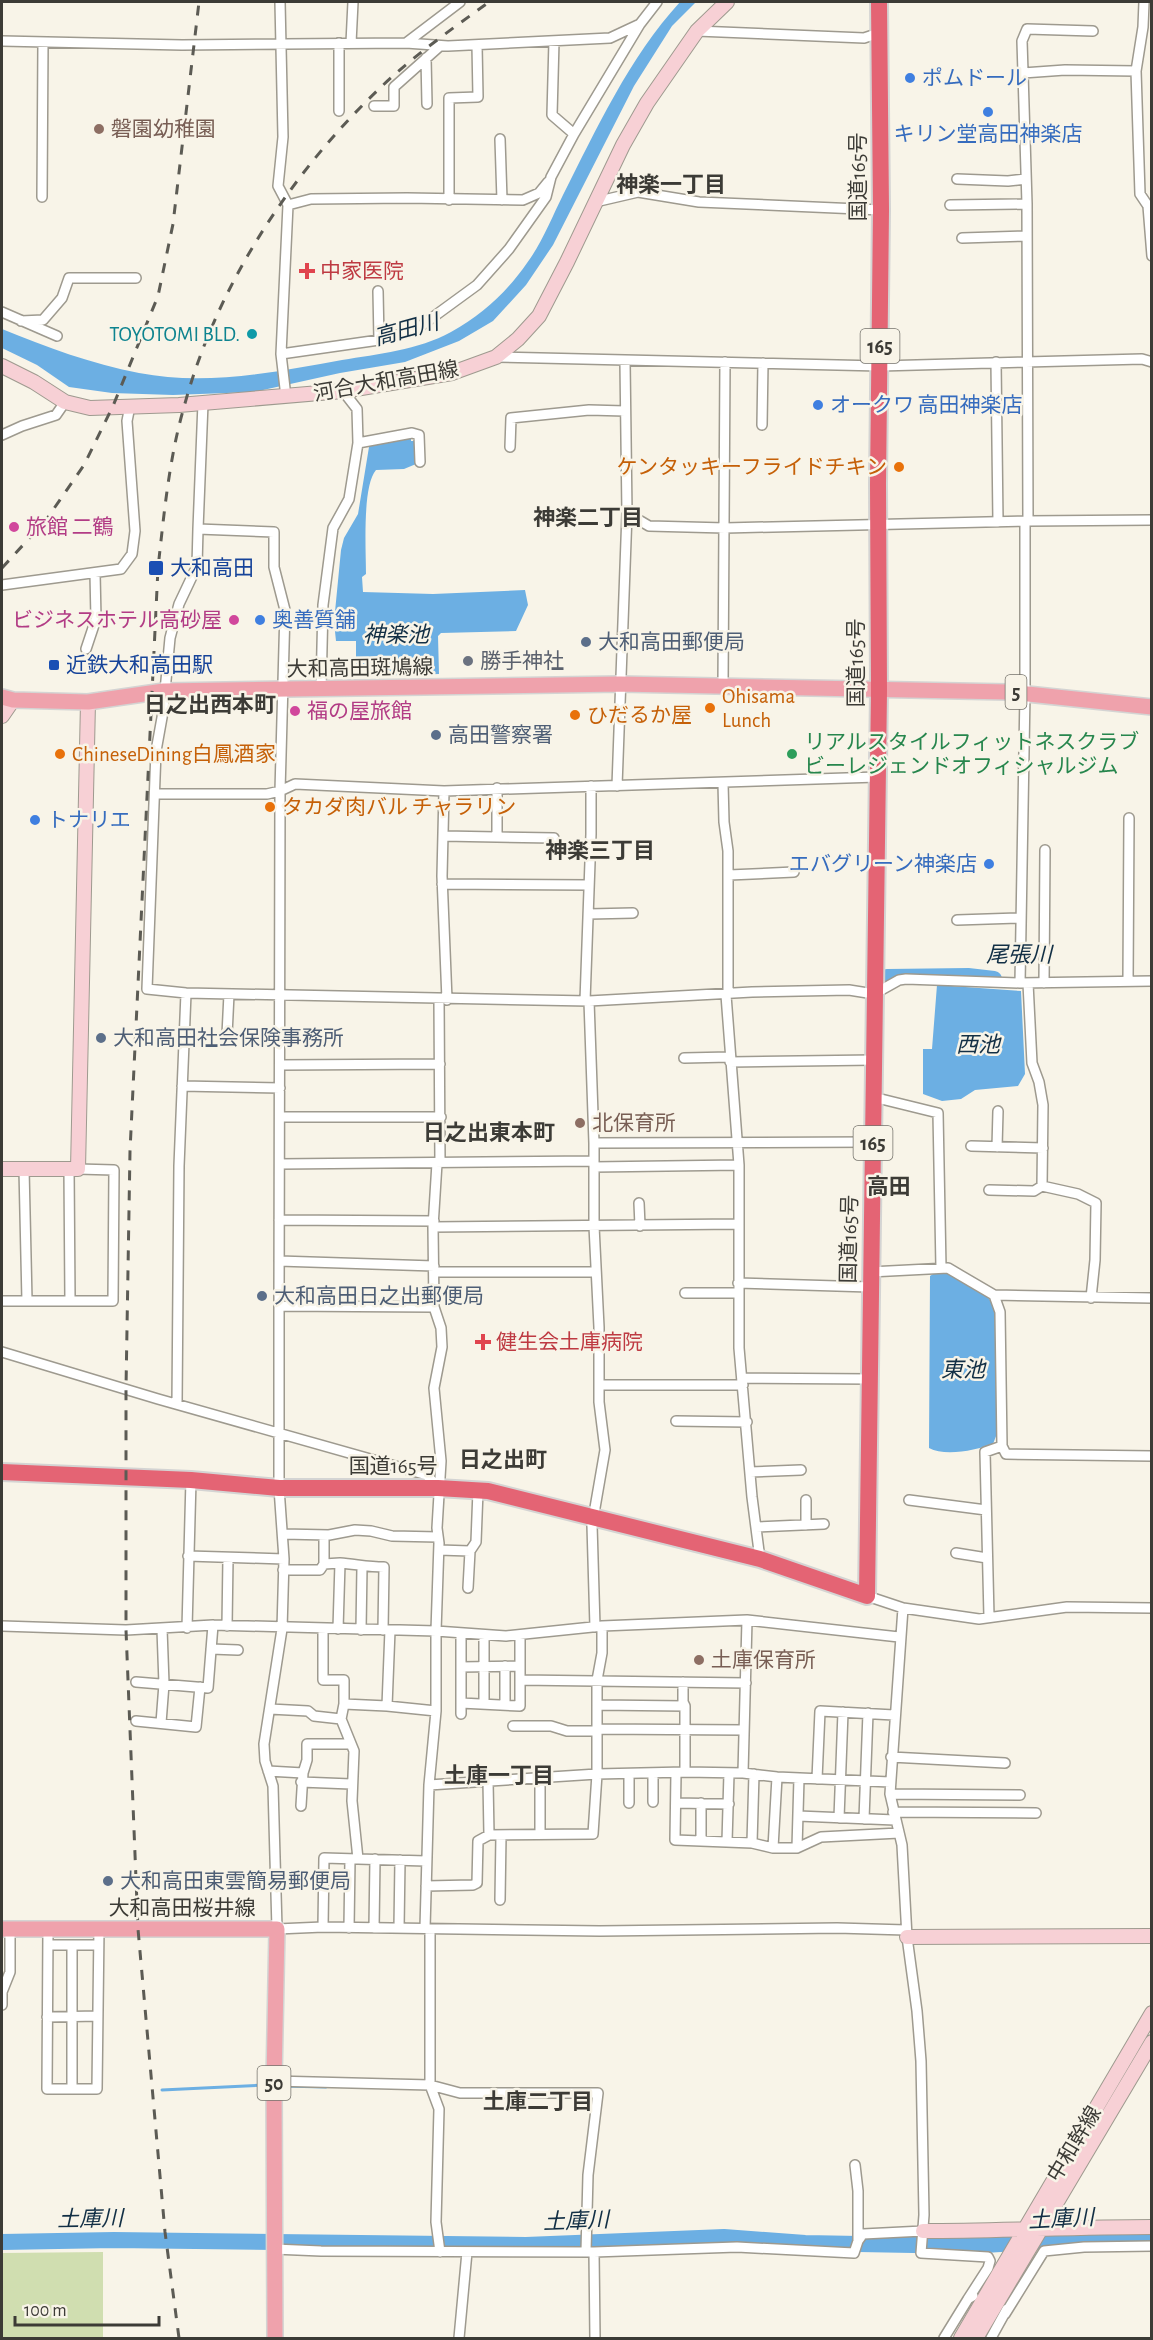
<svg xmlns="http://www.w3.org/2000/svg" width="1153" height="2340" viewBox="0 0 1153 2340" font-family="'Alegreya Sans','Noto Sans JP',sans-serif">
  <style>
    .green { fill: #d0deb0 }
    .water { fill: #6cafe3 }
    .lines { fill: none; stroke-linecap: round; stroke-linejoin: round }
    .stream { stroke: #6cafe3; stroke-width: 3 }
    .river { stroke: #6cafe3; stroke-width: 16 }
    .street-casing { stroke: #9e9a8f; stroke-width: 12 }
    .secondary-casing { stroke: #9e9a8f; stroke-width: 16 }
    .primary-casing { stroke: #d4d4d3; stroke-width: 18 }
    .highway-casing { stroke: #d4d4d3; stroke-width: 20 }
    .street { stroke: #fff; stroke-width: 9 }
    .secondary { stroke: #f7d0d5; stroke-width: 14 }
    .primary { stroke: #efa2ac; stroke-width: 15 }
    .highway { stroke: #e46474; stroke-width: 16 }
    .rail { stroke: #5c5b54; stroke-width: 3; stroke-dasharray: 10 10; stroke-linecap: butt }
    .shop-dot { fill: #3f7fe0; stroke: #f8f4e8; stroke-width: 2 }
    .education-dot { fill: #8d6e63; stroke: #f8f4e8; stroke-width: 2 }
    .health-dot { fill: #e0444e; stroke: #f8f4e8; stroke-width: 2 }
    .culture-dot { fill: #0f9aa8; stroke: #f8f4e8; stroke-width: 2 }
    .food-dot { fill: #e8710a; stroke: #f8f4e8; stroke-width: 2 }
    .hotel-dot { fill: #d1479c; stroke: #f8f4e8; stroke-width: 2 }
    .transit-dot { fill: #1a4fb4; stroke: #f8f4e8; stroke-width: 2 }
    .service-dot { fill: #5c6f8a; stroke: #f8f4e8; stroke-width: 2 }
    .worship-dot { fill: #6b7280; stroke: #f8f4e8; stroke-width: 2 }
    .leisure-dot { fill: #2e9e5b; stroke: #f8f4e8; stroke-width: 2 }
    .labels { text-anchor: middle; stroke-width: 5; stroke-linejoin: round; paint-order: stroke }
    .shield { fill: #f8f4e8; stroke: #74726b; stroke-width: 1.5 }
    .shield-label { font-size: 20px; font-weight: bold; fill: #3c3b36 }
    .shop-label { font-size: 21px; fill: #366cbe; stroke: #f8f4e8; text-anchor: start }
    .education-label { font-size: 21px; fill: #785e54; stroke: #f8f4e8; text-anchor: start }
    .street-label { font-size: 21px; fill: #3c3b36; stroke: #f8f4e8 }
    .health-label { font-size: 21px; fill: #be3a42; stroke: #f8f4e8; text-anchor: start }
    .culture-label { font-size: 21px; fill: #0d838f; stroke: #f8f4e8; text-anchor: end }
    .food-label { font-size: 21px; fill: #c56008; stroke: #f8f4e8; text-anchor: start }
    .hotel-label { font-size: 21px; fill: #b23c85; stroke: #f8f4e8; text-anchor: start }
    .transit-label { font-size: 21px; fill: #164399; stroke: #f8f4e8; text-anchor: start }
    .service-label { font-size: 21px; fill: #4e5e75; stroke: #f8f4e8; text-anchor: start }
    .worship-label { font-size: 21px; fill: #5b616d; stroke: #f8f4e8; text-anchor: start }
    .leisure-label { font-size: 21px; fill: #27864d; stroke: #f8f4e8; text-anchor: start }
    .neighbourhood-label { font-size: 22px; font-weight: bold; fill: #3c3b36; stroke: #f8f4e8 }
    .water-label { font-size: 22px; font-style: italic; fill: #122f45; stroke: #f8f4e8 }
  </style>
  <rect width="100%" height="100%" fill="#f8f4e8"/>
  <path class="green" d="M103,2252v86h-101v-85z"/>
  <path class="water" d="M680,2h16l-24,24 -38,60 -81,159 -27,40 -33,36 -34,20 -54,21 -65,11 -86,19 -81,3 -61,-2 -43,-6 -32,-22 -35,-17v-19c45,18 89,35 137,44 67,13 137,-1 203,-13 36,-6 76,-10 109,-28 32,-18 55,-39 76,-69 15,-20 25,-46 36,-68 34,-67 66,-137 117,-193z
    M411,437v4h4l1,23 -12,5 -28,1c-14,16 -10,81 -10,104l-4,3 1,15 70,2 92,-4 3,15 -12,26 -75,2 -3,3 1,38 -68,2 -1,-9h-14v-26h-20l-2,-19 7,-72 3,-12 14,-24 11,-67 3,-3z
    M937,985l84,6 4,83 -7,12 -43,4 -14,9 -19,2 -19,-7v-45h9z
    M936,1272c18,0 51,19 59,35l3,124 -5,13c-16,6 -48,13 -64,4l1,-172z"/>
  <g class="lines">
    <path class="stream" d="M281,2086l45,1
      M162,2090l103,-5"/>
    <path class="river" d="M887,977l81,-1 26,3
      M2,2242l112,-2 412,5 198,-8 81,6 162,3 185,-11"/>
    <defs>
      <path id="street" d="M280,2l3,135 -5,49 10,19
        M1144,2l-1,25 -7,44 4,123 8,12 4,50
        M697,31l167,7 15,-5
        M2,41l180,4 224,-2 42,3 162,-8 30,-14
        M554,41l-2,74 22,19
        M351,43l2,-41
        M406,43l54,-41
        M426,58l1,46
        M1023,73l-1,-32 5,-12 66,2
        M374,106h20v-19l46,-41
        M339,111v-68
        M500,139l2,61
        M957,179l51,2 18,-2
        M42,197l1,-155
        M449,200v-102l29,-1 -1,-52
        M595,202l43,-10 61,10 182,8
        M950,205l77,-1
        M962,238l65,-2
        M378,291l1,49
        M2,312l55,24
        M21,321l22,-1 19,-22 7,-20h67
        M281,354l98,-14 35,-9 63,-46 32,-36 37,-52 5,-20 23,-43 66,-110 17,-22
        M496,357l384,9 262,-7 10,3
        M996,362l2,160
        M343,391l14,18 1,34
        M286,397l-5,-43 7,-149 23,-6 96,-1 116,2 16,-7 9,-11
        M762,425l1,-62
        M2,435l20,-9 34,-11 9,-13
        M510,447l1,-29 78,-8 36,1
        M627,513l22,13 76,2 303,-7 124,-1
        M1028,521l-1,-317 -4,-131 42,-3 71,1
        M198,529l5,-126
        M2,585l119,-16 11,-15 3,-23 -8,-110 3,-15
        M86,649l10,-30 -1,-46
        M723,685l2,-323
        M321,689l2,-84 10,-77 16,-29 9,-56 54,-10 7,2 1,27
        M723,783l1,39 4,29v143
        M617,786l10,-273 -2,-151
        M497,788v48
        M444,791l-2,85 5,124
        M156,794h111l13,-3 15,-7 149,7 433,-14
        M443,836l111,2
        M729,875l65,-3
        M442,884l147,1
        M589,914l44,-1
        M957,920l64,-2
        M1128,981l1,-163
        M1020,983l5,-290v-172
        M1028,983l4,80 7,19 4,23 -1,81 36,8 18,9 -1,57 -4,38
        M1044,983l1,-133
        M726,995l13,170v183l13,149 8,62
        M439,999l1,164
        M585,1001l6,-167v-48
        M589,1001l5,142v83l5,101v75l6,48 -13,75 3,102
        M227,1035l2,-41
        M684,1058l46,-1
        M730,1062l144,-2
        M280,1065l160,-1
        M182,1086l98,2
        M873,1097l65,16 3,155
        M280,1117h161
        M594,1143l279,-1
        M971,1146l72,2
        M997,1147l1,-36
        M280,1164l314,-3
        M594,1167l145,-2
        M24,1169l3,132
        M69,1169l1,131
        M989,1190l45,1 8,-5
        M639,1203l1,23
        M279,1220l155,1
        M433,1227l306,-3
        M279,1261l155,5
        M435,1272h161
        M870,1272l78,-4 46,27 6,17 2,134 4,8 146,2
        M738,1283l132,4
        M685,1293h53
        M994,1295l158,3
        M2,1301h111l1,-131 -36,-1
        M279,1306l155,1
        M2,1352l156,47 269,76 11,13
        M743,1378l127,1
        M599,1385h144
        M177,1404l2,-238 7,-173
        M676,1421l71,1
        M750,1472l51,-2
        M806,1500v25
        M909,1500l77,10
        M756,1527l68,-3
        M283,1534l46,1 26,-5 16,1 21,5 46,1
        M439,1550l31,1 6,-9 2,-51
        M956,1553l31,5
        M188,1556l96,3
        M324,1564v-29
        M283,1570h37l4,-6 16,-1
        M468,1588l2,-37
        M867,1596l36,12 76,11 88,-12 85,1
        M903,1608l-13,186 12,51 5,92 10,74 4,50 3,154 -3,38 67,4 2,4 -2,7 -20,31
        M989,1617l-4,-165 17,-6
        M2,1626l124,4 87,-5 223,6 70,5 96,-10 145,-6 152,17
        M227,1626l1,-68
        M187,1628l4,-148
        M323,1629v51h21v24l-3,15 13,32 -2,50 6,58
        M338,1629l2,-66c15,1 28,4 44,4l-1,63
        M361,1630l1,-63
        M461,1633v81
        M484,1635v69
        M211,1649l27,1
        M505,1666v39
        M461,1667l59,-1
        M520,1680l226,3
        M136,1682l72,6 5,-63
        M683,1682v20l2,4v66
        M461,1703l59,3v-71
        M344,1704l43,2 3,-76
        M597,1705l88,1
        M387,1706l49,5
        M270,1709l38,2 6,5 27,3
        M136,1721l60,6 4,-40
        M161,1723l3,-39 -2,-55
        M513,1726h38l16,5h30
        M597,1729l147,1
        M891,1757l114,6
        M268,1771l35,2 -2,33
        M303,1773l4,-13v-16h44
        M676,1773l-1,67 77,3 21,5h24l24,-11 78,-4
        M743,1773l4,-153
        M629,1774v29
        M817,1779l3,-68 74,4
        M488,1781l1,54
        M301,1782l50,2
        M429,1785l168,-11 88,-2 58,1 34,4 113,5
        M890,1794l130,1
        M653,1802v-29
        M676,1803l53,1
        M893,1812l143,1
        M798,1816l97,4
        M839,1818l4,-106
        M864,1819l4,-106
        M540,1834v-56
        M701,1841v-38
        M727,1842l2,-69
        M752,1843l2,-69
        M773,1848l4,-71
        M797,1848l2,-70
        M426,1886l47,-1 4,-2 1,-42 11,-6 104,-1 4,-60v-94l5,-27v-27
        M500,1900l1,-65
        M323,1927l1,-69 102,3
        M349,1928l1,-69
        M374,1928l1,-69
        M399,1928l1,-68
        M425,1928l4,-143 7,-74v-80l3,-88 -2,-15 4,-67 -7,-73 8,-41 -1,-19 -7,-21 -1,-80 4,-64
        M430,1929v156l9,24 -3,113 4,30
        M48,1930l-1,159h50l2,-160
        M906,1930l-69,-2 -237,3 -277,-4 -46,2 -4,-143 -8,-25 -1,-17 18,-115 2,-70 -5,-71v-182l1,-515 5,-181 -11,-43v-35l-76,-3 -1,37 -18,38 -9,34 -7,74 -7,39 -9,238 39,4 403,8 163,-9 97,-2 25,4 25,-14 7,-1 114,4 132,-2
        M48,1945h50
        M2,2005v-13l8,-20v-43
        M47,2017l51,-1
        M274,2081l156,4 30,8h138l-10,82 -2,76
        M72,2089v-144
        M855,2165l3,26v50
        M274,2249l47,2 273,1 143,-5 117,6 4,-12 5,-7 60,-3
        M594,2252l1,86
        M1005,2314l39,-63 40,-4 68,-1
        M459,2338l8,-86
        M944,2338l24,-39 5,-3
        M991,2338l16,-29"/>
      <path id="secondary" d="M2,366l32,16 31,20 25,6 89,-3 164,-14 109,-18 44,-16 22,-18 21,-23 28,-54 56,-117 24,-42 50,-72 30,-29
        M2,716l11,-16
        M2,1169h76l10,-467
        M907,1937l245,-1
        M923,2231c76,0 152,-4 229,-4
        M961,2338l191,-325
        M976,2338l176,-296"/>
      <path id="primary" d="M2,697l11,3 75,2 76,-11 456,-7 388,8 144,15
        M2,1929h275l-3,152 1,257"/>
      <path id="highway" d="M2,1472l189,8 88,8h159l50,3 272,68 107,37 12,-905 -1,-207 3,-274 -2,-208"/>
    </defs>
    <use href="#street" class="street-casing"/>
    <use href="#secondary" class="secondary-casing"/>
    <use href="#primary" class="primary-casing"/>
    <use href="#highway" class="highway-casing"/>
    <use href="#street" class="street"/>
    <use href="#secondary" class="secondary"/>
    <use href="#primary" class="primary"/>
    <use href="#highway" class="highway"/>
    <path class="rail" d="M2,568l44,-48 38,-55 29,-59 45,-110 15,-72 26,-222
      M179,2338l-14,-106 -27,-303 -12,-299v-242l4,-237 28,-583c6,-54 11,-109 26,-161 32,-120 106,-233 195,-318 34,-33 73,-60 110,-87"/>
  </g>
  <g class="shop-dot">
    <circle cx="910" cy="78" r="6"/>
    <circle cx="988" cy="112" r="6"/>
    <circle cx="818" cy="405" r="6"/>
    <circle cx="260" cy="620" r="6"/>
    <circle cx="35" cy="820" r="6"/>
    <circle cx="989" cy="864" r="6"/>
  </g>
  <g class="education-dot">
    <circle cx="99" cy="129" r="6"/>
    <circle cx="580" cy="1123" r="6"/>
    <circle cx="699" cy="1660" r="6"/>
  </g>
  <g class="health-dot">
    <path d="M304 262h6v6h6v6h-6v6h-6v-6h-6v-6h6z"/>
    <path d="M480 1333h6v6h6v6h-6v6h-6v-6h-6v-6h6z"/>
  </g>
  <circle class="culture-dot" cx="252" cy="334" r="6"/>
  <g class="food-dot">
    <circle cx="899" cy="467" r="6"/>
    <circle cx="710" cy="708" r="6"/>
    <circle cx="575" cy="715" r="6"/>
    <circle cx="60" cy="754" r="6"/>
    <circle cx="270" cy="807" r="6"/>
  </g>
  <g class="hotel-dot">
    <circle cx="14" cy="527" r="6"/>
    <circle cx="234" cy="620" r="6"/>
    <circle cx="295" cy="711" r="6"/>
  </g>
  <g class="transit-dot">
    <rect x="148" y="560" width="16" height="16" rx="3"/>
    <rect x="48" y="659" width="12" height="12" rx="3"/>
  </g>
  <g class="service-dot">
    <circle cx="586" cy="642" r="6"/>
    <circle cx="436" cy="735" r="6"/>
    <circle cx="101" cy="1038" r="6"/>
    <circle cx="262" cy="1296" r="6"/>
    <circle cx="108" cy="1881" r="6"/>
  </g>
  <circle class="worship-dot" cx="468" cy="661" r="6"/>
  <circle class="leisure-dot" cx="792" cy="754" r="6"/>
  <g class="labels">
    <g class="shield">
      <rect x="860.5" y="329" width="39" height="34" rx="4.5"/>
      <rect x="1005.5" y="675" width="21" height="34" rx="4.5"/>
      <rect x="853.5" y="1126" width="39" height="34" rx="4.5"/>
      <rect x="257.5" y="2066" width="33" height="34" rx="4.5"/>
    </g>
    <g class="shield-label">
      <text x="880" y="353">165</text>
      <text x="1016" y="699">5</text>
      <text x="873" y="1150">165</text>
      <text x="274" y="2090">50</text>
    </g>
    <g class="shop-label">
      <text x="922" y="85">ポムドール</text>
      <text x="988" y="141" text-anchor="middle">キリン堂高田神楽店</text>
      <text x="830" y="412">オークワ 高田神楽店</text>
      <text x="272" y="627">奥善質舗</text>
      <text x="47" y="827">トナリエ</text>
      <text x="977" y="871" text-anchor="end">エバグリーン神楽店</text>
    </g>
    <g class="education-label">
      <text x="111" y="136">磐園幼稚園</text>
      <text x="592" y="1130">北保育所</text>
      <text x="711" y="1667">土庫保育所</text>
    </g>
    <g class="street-label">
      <text transform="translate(858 177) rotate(-90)" y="7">国道165号</text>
      <text transform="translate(386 381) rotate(-10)" y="7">河合大和高田線</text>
      <text transform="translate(856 663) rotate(-90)" y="7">国道165号</text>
      <text transform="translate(360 668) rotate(-1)" y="7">大和高田斑鳩線</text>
      <text transform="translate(849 1239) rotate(-89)" y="7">国道165号</text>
      <text x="393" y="1473">国道165号</text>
      <text x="182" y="1915">大和高田桜井線</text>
      <text transform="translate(1074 2144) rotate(-59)" y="7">中和幹線</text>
    </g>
    <g class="health-label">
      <text x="320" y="278">中家医院</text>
      <text x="496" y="1349">健生会土庫病院</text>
    </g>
    <g class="culture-label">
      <text x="240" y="341">TOYOTOMI BLD.</text>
    </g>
    <g class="food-label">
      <text x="887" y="474" text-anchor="end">ケンタッキーフライドチキン</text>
      <text x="722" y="703">Ohisama<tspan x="722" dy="24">Lunch</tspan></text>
      <text x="587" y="722">ひだるか屋</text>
      <text x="72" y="761">ChineseDining白鳳酒家</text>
      <text x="282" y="814">タカダ肉バル チャラリン</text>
    </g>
    <g class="hotel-label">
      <text x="26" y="534">旅館 二鶴</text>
      <text x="222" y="627" text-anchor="end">ビジネスホテル高砂屋</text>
      <text x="307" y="718">福の屋旅館</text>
    </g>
    <g class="transit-label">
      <text x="170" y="575">大和高田</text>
      <text x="66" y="672">近鉄大和高田駅</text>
    </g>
    <g class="service-label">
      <text x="598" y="649">大和高田郵便局</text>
      <text x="448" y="742">高田警察署</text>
      <text x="113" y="1045">大和高田社会保険事務所</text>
      <text x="274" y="1303">大和高田日之出郵便局</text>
      <text x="120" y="1888">大和高田東雲簡易郵便局</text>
    </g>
    <g class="worship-label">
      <text x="480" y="668">勝手神社</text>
    </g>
    <g class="leisure-label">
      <text x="804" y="749">リアルスタイルフィットネスクラブ<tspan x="804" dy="24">ビーレジェンドオフィシャルジム</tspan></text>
    </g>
    <g class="neighbourhood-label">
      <text x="671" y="192">神楽一丁目</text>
      <text x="588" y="525">神楽二丁目</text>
      <text x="210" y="712">日之出西本町</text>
      <text x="600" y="858">神楽三丁目</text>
      <text x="489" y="1140">日之出東本町</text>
      <text x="889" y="1194">高田</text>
      <text x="503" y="1467">日之出町</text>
      <text x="499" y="1783">土庫一丁目</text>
      <text x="538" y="2109">土庫二丁目</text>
    </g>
    <g class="water-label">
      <text transform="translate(406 329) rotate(-15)" y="8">高田川</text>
      <text x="396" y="642">神楽池</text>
      <text x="1019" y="962">尾張川</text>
      <text x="978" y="1052">西池</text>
      <text x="963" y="1377">東池</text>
      <text transform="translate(90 2218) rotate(-1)" y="8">土庫川</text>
      <text transform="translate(1061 2218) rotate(-3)" y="8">土庫川</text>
      <text transform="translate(576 2220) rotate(-2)" y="8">土庫川</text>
    </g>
  </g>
  <rect width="1153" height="2340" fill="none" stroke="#3c3b36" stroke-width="6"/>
  <path d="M15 2316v9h144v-9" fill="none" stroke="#3c3b36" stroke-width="3"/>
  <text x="24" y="2316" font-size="18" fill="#3c3b36" stroke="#f8f4e8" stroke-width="4.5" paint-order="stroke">100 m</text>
</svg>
